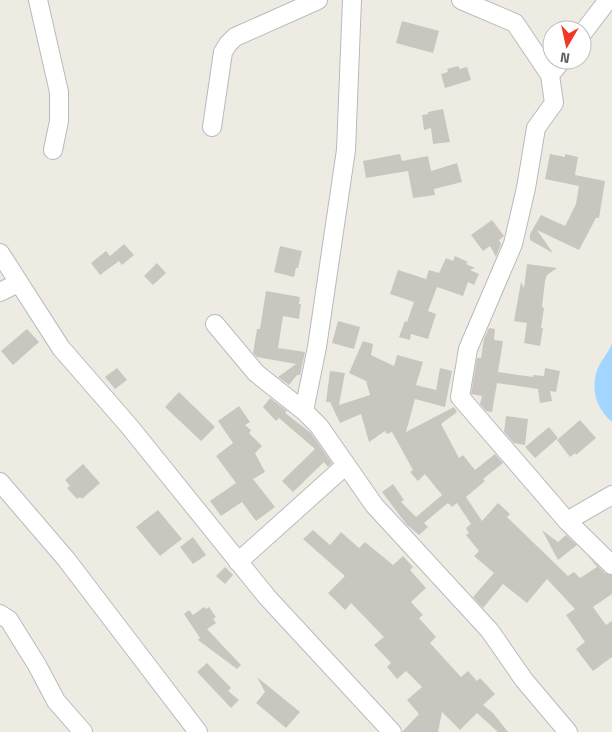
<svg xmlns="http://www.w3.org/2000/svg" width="612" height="732" viewBox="0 0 612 732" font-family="'Titillium Web',sans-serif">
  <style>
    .water { fill: #a2d5ff }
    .building { fill: #c9c6bf }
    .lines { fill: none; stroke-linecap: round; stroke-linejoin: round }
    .minor-casing { stroke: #b8babf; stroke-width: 20 }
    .minor { stroke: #fff; stroke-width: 18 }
  </style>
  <rect width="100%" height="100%" fill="#eeece2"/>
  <path class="water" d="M612,343v79c-16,-14 -22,-34 -14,-54 4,-9 11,-16 14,-25z"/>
  <path class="building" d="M402,21l37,10 -6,22 -37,-10z
    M458,66l2,3 7,-2 4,13 -26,8 -4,-14 7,-2 -1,-3z
    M443,109l7,33 -17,2 -2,-16 -7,2 -2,-15 6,-1v-2z
    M400,154l2,7 26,-5 3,15 26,-8 5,19 -28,7 1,6 -22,3 -5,-27 -42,7 -3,-17z
    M550,154l15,3v-3l13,3 -3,18 30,6 -6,37h-3l-17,32 -42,-20 16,23 -23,-13v-6l11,-19 24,11 11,-22 3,-18 -34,-7z
    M492,220l12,16 -5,4 2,4 -5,13 -6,-11 -7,5 -12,-16z
    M124,244l10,11 -12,10 -3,-4 -19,14 -9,-12 15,-12 4,5z
    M280,246l22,5 -4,17h-2l-2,9 -20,-5z
    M455,256l13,6 -2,2 9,4 -5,2 9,4 -5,11 -6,-3 -5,14 -26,-9 -9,24 8,3 -8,25 -17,-5 -1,6 -11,-3 6,-16 2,1 7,-20 -24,-8 8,-24 28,9 3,-9 10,3 7,-15 7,3z
    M157,263l9,10 -13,12 -9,-9z
    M527,264l30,4 -10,7 -2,6 -3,26 2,1 -3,20h2l-3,18 -16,-3 3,-20 -13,-2 7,-39 3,6z
    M266,291l34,6 -1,7h2l-2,15 -16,-3 -5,32 27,4 -5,23h-3l-8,10 -11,-8 18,-13 -39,-7 -4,-4 4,-24h3z
    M338,321l22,6 -6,22 -22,-6z
    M489,328l6,1 -1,11 9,1 -5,31 35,5v-2l11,1 1,-8 15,3 -4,21 -6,-1 2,10 -12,2 -2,-14 -41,-6 -5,29 -6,-1 -6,-7 2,-8 -11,-2 6,-36h4l3,-19z
    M27,329l12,13 -26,23 -12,-14z
    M363,341l10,3 -2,11 23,11 3,-11 26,7 -7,23 20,5 4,-22 12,3 -7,36 -30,-8 -9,33 48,-25 3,5 -16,12 18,34 4,-3 12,15 20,-16 8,9 -20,16 2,2 -19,16 16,24 16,-18 12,11 -3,3 61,59 6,-4 6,6 17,-11 -11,-13 19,19 7,2v19l-19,13 13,18 6,-4v36l-19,14 -17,-22 9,-7 -19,-27 9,-6 -28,-30 -20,24 -24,-19 -20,24 -2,-2 -8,-9 21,-24 -20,-17 5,-5 -13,-16 3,-2 -3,-5 5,-4 -14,-21 -5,4 -4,-4 -24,20 4,4 -9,8 -12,-10 -25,-33 11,-8 11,16 -3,2 15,15 26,-22 -17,-21 -7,7 -8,-9 3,-2 -21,-38 -5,2 -2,-3 -16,11 -8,-28 -21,9 -10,-21h-4l4,-31 15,2 -6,32 31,-10 -4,-14 -17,-8z
    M117,368l10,12 -12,9 -10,-12z
    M179,392l36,35 -14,14 -36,-34z
    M270,398l17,13 -2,2 26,20 21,30 -4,4 -4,-5 -31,30 -11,-11 33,-32 -36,-31 -3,3 -13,-14z
    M239,406l11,16 -5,3 6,5 -2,3 13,13 -7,7 10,19 -12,7 22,28 -19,14 -14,-19 -21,14 -11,-15 26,-18 -20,-27 17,-13 -15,-22z
    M506,416l22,3 -3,26 -11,-2 -10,-11z
    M580,420l16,18 -20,17 -1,-2 -5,4 -13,-17z
    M549,427l9,11 -23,20 -10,-11z
    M83,464l17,19 -18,16 -2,-2 -3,2 -10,-11 3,-2 -5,-6z
    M158,510l24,29 -22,17 -24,-29z
    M313,530l17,15 11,-13 18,16 6,-6 28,23 10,-9 10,11 -3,3 16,18 -15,14 12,13 -4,3 17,19 -6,6 31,34 7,-6 9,10 3,-3 15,16 -12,11 10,8 15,19h-10l-21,-19 -17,17 -18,-18 -4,20h-36l17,-18 -12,-14 15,-13 -16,-16 -9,8 -10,-12 4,-4 -17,-18 10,-8 -33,-34 -6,7 -17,-17 17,-17 -42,-37z
    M542,530l16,12 8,-7 11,10 -19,15z
    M193,537l13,18 -13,9 -13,-17z
    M225,567l8,8 -8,9 -9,-8z
    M204,607l2,2 3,-2 7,10 -3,2 3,4 -9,6 34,36 -4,4 -39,-29 2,-2 -16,-24 5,-4 4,5z
    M207,663l24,25 -3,3 11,9 -8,8 -34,-36z
    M257,677l43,35 -14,16 -30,-25 9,-11z"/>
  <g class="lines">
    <defs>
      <path id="minor" d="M38,0l21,92v29l-6,29
        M352,0l-6,150 -29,197 -13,64 15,15 55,79 116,126 34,49 44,52
        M461,0l54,23 35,52
        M582,34l26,-34
        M562,60l-12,15 4,28 -18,25 -10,60 -13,56 -45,105 -8,48 107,124 45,44
        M212,127l11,-75 5,-8 7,-7 83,-37
        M0,253l61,95 68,78 138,171 125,135
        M0,292l18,-9
        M215,324l41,49 48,38
        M0,482l66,77 132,173
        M567,521l45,-26
        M238,562l108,-97
        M0,614l9,6 28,45 19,36 27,31"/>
    </defs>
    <use href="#minor" class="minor-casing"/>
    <use href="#minor" class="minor"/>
  </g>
  <g transform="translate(567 45) rotate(189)"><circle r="24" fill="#ffffff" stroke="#bdbfc1"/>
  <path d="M0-4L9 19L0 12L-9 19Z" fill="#f23825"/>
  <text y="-8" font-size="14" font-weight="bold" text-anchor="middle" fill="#5b5f64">N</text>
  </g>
</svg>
